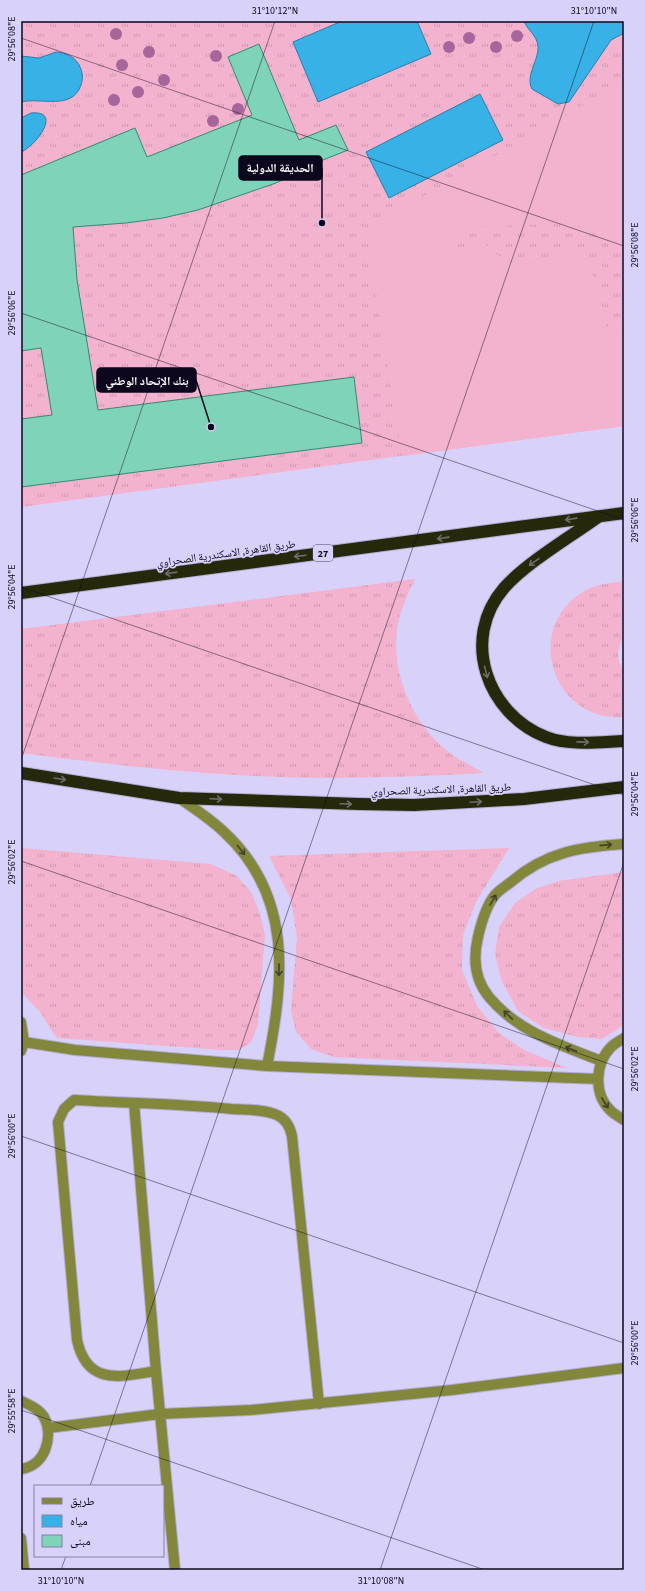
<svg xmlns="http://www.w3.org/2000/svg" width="645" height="1591" viewBox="0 0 645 1591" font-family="'Source Sans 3','Noto Naskh Arabic',sans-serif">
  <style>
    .grass { fill: url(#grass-tufts) }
    .garden { fill: #f3b2cd }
    .water { fill: #38b1e7; stroke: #2b7eaa }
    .building { fill: #7fd3b9; stroke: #338a73 }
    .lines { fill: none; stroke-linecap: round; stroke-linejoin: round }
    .minor-casing { stroke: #b3add1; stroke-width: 12 }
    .highway-casing { stroke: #b3add1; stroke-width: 14 }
    .minor { stroke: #82873b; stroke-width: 10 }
    .highway { stroke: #26280c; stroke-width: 12 }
    .tree { fill: #a6659b }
    .oneway { stroke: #6d6c6b }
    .oneway2 { stroke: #42412a }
    .ticks { fill: none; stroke: #0d071d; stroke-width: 1; stroke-opacity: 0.45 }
    .labels { text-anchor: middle; stroke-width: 3.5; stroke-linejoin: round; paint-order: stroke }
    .shield { fill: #d8d1f9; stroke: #4a445f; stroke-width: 1 }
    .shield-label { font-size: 10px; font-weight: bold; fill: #0d071d }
    .street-label { font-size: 11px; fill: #0d071d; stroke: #d8d1f9 }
    .leader { fill: none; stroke: #0d071d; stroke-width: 1.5 }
    .callout-dot { fill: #0d071d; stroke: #d8d1f9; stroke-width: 1.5 }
    .callout { fill: #0d071d; stroke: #0d071d; stroke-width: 1.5 }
    .callout-label { font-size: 12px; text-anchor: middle; font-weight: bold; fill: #fff }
    .neatline { fill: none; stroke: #0d071d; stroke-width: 1.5 }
    .ticks-label { font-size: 10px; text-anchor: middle; fill: #0d071d }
  </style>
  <defs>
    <pattern id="grass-tufts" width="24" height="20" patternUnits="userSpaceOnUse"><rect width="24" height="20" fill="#f3b2cd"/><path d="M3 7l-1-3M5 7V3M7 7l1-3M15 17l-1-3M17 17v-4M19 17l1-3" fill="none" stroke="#cf98b0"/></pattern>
  </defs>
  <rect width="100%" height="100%" fill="#d8d1f9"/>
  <path class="grass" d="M21,21h603v405l-603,81z
    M415,579c-7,15 -14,29 -17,45 -9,49 16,104 56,132 9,6 20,11 30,17 -77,4 -154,7 -231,3 -77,-4 -155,-13 -232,-23v-124z
    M624,581v55l-4,8 -2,9 1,9 5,8v47c-73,5 -102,-91 -38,-127 11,-6 25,-7 38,-9z
    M21,848l190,16 26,12 14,16 8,19 6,23 -7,91 -7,17 -12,8h-16l-166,-12 -17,-26 -19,-20z
    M509,848l-33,54 -13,33 -1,35 15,36 22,27 25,17 43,18 -233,-11 -23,-8 -15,-17 -5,-22 6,-72 -6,-39 -22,-43z
    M624,872v153l-22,14 -24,-2 -34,-9 -26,-17 -16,-29 -7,-28 4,-27 16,-24 22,-15 22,-7z"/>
  <path class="garden" d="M624,82v162l-45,-18 -11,-3 -91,4 -33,12 5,13 33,-12c30,33 41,29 79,14 8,-3 15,-6 24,-5l24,83 15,-4v98l-222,30 -36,-227z"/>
  <path class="water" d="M342,21h75l14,33 -113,48 -25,-60z
    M524,21h100v12l-13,7 -42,62 -11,2 -26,-15c-7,-14 7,-28 6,-43 -1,-11 -11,-16 -14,-25z
    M56,52c10,1 20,5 24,15 3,6 3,12 1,18 -9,26 -40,12 -60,17v-46l18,2z
    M480,94l23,46 -114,58 -23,-46z
    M31,113c32,-3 5,33 -10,39v-34z"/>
  <path class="building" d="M259,44l40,96 37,-15 12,25 -35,14 2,3 -42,17 -75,26 -35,8 -37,5 -53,4 4,53 21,130 256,-33 8,66 -341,44v-68l31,-4 -11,-67 -20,3v-176l114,-47 12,29 105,-42 -24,-58z"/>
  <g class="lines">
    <defs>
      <path id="minor" d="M179,798c15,10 30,20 44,33 71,65 61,150 44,235
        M21,1022l3,20 -3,9
        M624,1038c-4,3 -9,5 -13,9 -16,17 -18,47 0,64 4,4 9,6 13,9
        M24,1042l51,8 192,16 331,13
        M601,1061c-40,-16 -83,-29 -112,-64 -14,-17 -16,-39 -11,-60 3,-13 8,-31 17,-42 4,-5 11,-9 16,-13 35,-30 69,-35 113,-38
        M134,1103l22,268 19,199
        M156,1371c-36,6 -69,15 -79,-31l-19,-218 6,-13 10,-9c53,3 106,4 158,9 14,1 32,0 45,6 9,4 13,12 15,21l27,268
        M21,1401c9,4 18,8 23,16 10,20 1,49 -23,52
        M48,1428l112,-14 91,-4 201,-20 172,-22
        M21,1538l3,32"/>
      <path id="highway" d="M598,517c-28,20 -72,46 -94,71 -44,51 -17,126 42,149 23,9 53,5 78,4
        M21,593l603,-80
        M21,773l158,25 180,6 55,1 110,-6 100,-12"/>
    </defs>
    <use href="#minor" class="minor-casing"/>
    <use href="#highway" class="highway-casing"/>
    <use href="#minor" class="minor"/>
    <use href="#highway" class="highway"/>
  </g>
  <g class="tree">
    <circle cx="116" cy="34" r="6"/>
    <circle cx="517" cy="36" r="6"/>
    <circle cx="469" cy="38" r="6"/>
    <circle cx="449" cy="47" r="6"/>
    <circle cx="496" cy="47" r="6"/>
    <circle cx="149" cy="52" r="6"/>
    <circle cx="216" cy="56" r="6"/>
    <circle cx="122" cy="65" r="6"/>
    <circle cx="164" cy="80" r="6"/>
    <circle cx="138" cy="92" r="6"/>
    <circle cx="114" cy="100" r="6"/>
    <circle cx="238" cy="109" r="6"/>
    <circle cx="213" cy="121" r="6"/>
  </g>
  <defs><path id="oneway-shaft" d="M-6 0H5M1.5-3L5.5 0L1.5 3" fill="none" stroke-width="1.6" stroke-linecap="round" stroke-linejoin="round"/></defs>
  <g class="oneway">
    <use href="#oneway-shaft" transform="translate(571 519) rotate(172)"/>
    <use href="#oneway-shaft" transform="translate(443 538) rotate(172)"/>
    <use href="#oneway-shaft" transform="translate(300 556) rotate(173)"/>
    <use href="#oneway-shaft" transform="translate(534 562) rotate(145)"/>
    <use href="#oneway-shaft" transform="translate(171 573) rotate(172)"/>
    <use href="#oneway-shaft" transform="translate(486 672) rotate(76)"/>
    <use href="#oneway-shaft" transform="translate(583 742) rotate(1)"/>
    <use href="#oneway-shaft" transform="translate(60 779) rotate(9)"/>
    <use href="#oneway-shaft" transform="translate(216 799) rotate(2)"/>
    <use href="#oneway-shaft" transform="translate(476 802) rotate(-3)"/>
    <use href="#oneway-shaft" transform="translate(346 804) rotate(2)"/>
  </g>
  <g class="oneway2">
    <use href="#oneway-shaft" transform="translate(606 845) rotate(-6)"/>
    <use href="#oneway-shaft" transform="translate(241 850) rotate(51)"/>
    <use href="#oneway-shaft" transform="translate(493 900) rotate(-60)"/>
    <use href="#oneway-shaft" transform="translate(279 970) rotate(90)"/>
    <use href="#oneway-shaft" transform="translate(508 1015) rotate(-136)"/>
    <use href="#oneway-shaft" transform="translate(571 1049) rotate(-158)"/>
    <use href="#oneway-shaft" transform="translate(605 1103) rotate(57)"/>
  </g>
  <path class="ticks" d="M21,38l603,208M21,313l603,207M21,587l603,208M21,760l254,-739M21,861l603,208M21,1136l603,207M21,1410l464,160M90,1486l504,-1465M61,1570l5,-14M380,1570l244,-708"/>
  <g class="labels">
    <rect class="shield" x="313" y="545" width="20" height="16" rx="3"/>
    <g class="shield-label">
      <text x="323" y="557">27</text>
    </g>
    <g class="street-label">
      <text transform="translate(226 553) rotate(-8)" y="4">طريق القاهرة, الاسكندرية الصحراوي</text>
      <text transform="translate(441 789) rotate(-2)" y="4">طريق القاهرة, الاسكندرية الصحراوي</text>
    </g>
  </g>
  <path class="leader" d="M322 223L322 168M211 427L196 380"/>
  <g class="callout-dot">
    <circle cx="322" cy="223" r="4"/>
    <circle cx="211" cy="427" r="4"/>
  </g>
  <g class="callout">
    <rect x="239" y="156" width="83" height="24" rx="4"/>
    <rect x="97" y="368" width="99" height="24" rx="4"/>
  </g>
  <g class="callout-label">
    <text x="280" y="172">الحديقة الدولية</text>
    <text x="147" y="385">بنك الإتحاد الوطني</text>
  </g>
  <rect width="645" height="1591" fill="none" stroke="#d8d1f9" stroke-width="44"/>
  <rect x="34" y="1485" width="130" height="72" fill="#d8d1f9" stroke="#8780a1"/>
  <rect x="42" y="1498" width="20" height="6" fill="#82873b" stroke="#8780a1"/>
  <text x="70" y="1505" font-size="12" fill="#0d071d">طريق</text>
  <rect x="42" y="1515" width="20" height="12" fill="#38b1e7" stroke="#8780a1"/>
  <text x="70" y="1525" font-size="12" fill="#0d071d">مياه</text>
  <rect x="42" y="1535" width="20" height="12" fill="#7fd3b9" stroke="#8780a1"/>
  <text x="70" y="1545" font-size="12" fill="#0d071d">مبنى</text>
  <rect x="22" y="22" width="601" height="1547" class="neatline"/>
  <g class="ticks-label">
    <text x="275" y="14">31°10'12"N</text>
    <text x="594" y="14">31°10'10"N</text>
    <text transform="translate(11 39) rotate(-90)" y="4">29°56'08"E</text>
    <text transform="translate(634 245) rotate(-90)" y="4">29°56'08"E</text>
    <text transform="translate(11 313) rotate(-90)" y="4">29°56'06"E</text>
    <text transform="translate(634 520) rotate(-90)" y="4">29°56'06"E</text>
    <text transform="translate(11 587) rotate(-90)" y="4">29°56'04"E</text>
    <text transform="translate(634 794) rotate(-90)" y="4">29°56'04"E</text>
    <text transform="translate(11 862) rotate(-90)" y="4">29°56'02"E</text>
    <text transform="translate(634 1069) rotate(-90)" y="4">29°56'02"E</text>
    <text transform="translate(11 1136) rotate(-90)" y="4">29°56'00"E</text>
    <text transform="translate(634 1343) rotate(-90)" y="4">29°56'00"E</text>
    <text transform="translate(11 1411) rotate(-90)" y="4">29°55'58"E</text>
    <text x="61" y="1584">31°10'10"N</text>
    <text x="381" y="1584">31°10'08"N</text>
  </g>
</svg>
